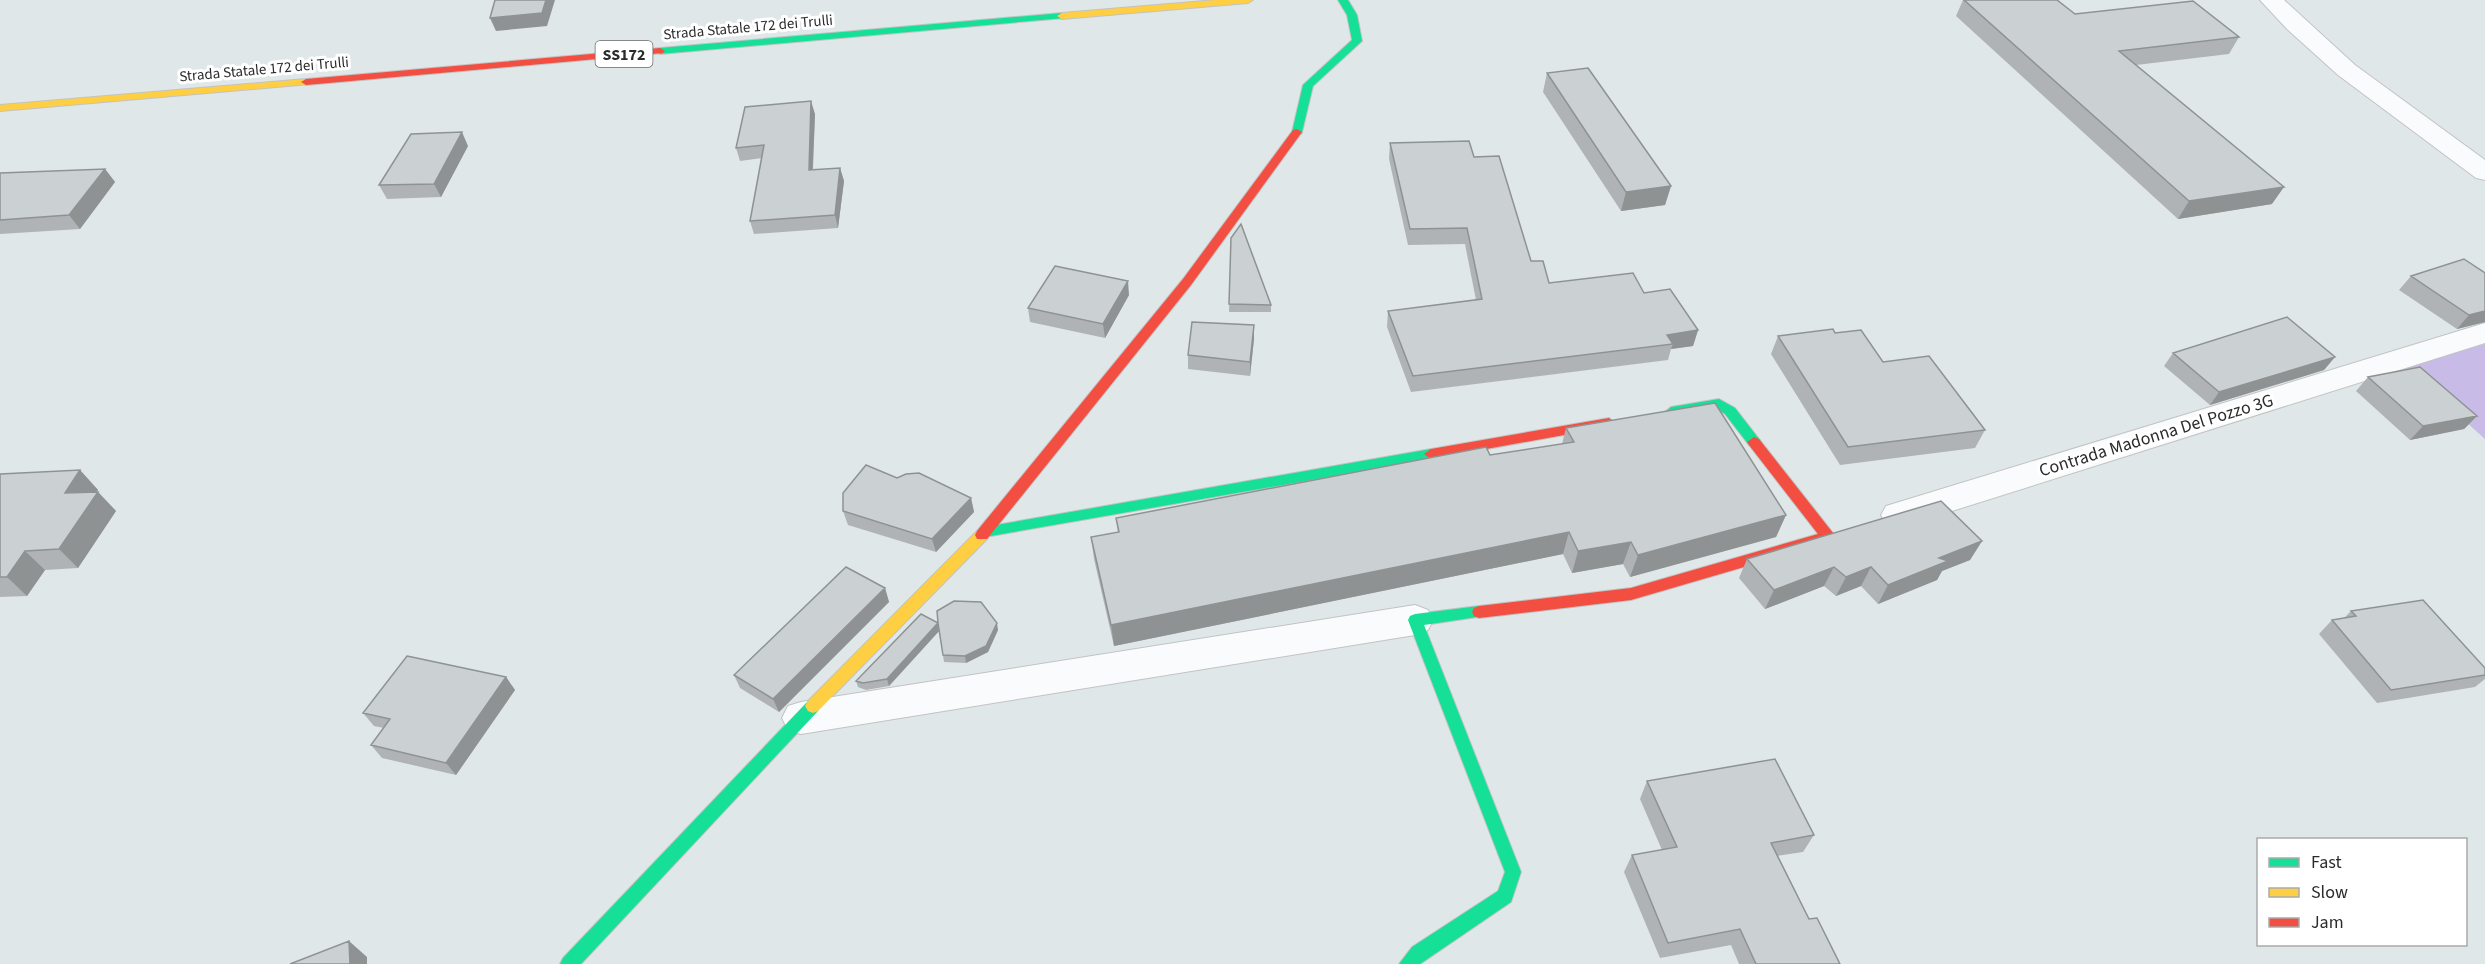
<svg xmlns="http://www.w3.org/2000/svg" width="2485" height="964" viewBox="0 0 2485 964" font-family="'Source Sans 3',sans-serif">
  <style>
    .green { fill: #c8bbe7 }
    .lines { fill: none; stroke-linecap: round; stroke-linejoin: round }
    .street-casing { stroke: #c2c3c3; stroke-width: 2 }
    .fast-casing { stroke: #c2c3c3; stroke-width: 2 }
    .slow-casing { stroke: #c2c3c3; stroke-width: 2 }
    .jam-casing { stroke: #c2c3c3; stroke-width: 2 }
    .street { fill: #fafbfc; fill-rule: evenodd }
    .fast { fill: #16e098; fill-rule: evenodd }
    .slow { fill: #ffcf43; fill-rule: evenodd }
    .jam { fill: #f24e42; fill-rule: evenodd }
    .wall { fill: #afb3b5 }
    .shaded-wall { fill: #8e9293 }
    .building { fill: #cbd0d2; stroke: #8e9293; stroke-width: 1.5 }
    .labels { text-anchor: middle; stroke-width: 6; stroke-linejoin: round; paint-order: stroke }
    .far-street-label { font-size: 15px; fill: #2b2b2b; stroke: #fff }
    .shield { fill: #fff; stroke: #6b6b6b; stroke-width: 1.5 }
    .shield-label { font-size: 16px; font-weight: bold; fill: #2b2b2b }
    .street-label { font-size: 18px; fill: #2b2b2b; stroke: #fff }
  </style>
  <rect width="100%" height="100%" fill="#e0e7e9"/>
  <path class="green" d="M2485,344v95l-81,-73z"/>
  <g class="lines">
    <defs>
      <path id="street" d="M2260,0h24l71,65 130,95v20l-9,-2 -138,-103 -51,-46z
        M2485,323v20l-587,185 -12,-4 -5,-9 5,-9z
        M1415,605l13,5 5,10 -5,10 -13,5 -614,99 -13,-4 -6,-12 6,-12 13,-4z"/>
      <path id="fast" d="M1338,0h10l9,15 5,26 -49,45 -11,46 -1,2h-8l-1,-2 11,-47 49,-45 -5,-25z
        M1062,13l5,3 -2,2 -405,36 -5,-3 5,-3z
        M1719,399l16,9 24,31 2,3 -2,3h-10l-24,-31 -8,-5 -46,8 -6,-5 6,-5z
        M1431,449l7,5 -7,5 -446,78 -5,-1 -2,-4 2,-4 5,-1z
        M1479,606l5,2 2,4 -2,4 -60,9 97,247 -10,30 -91,62h-21l13,-17 86,-56 7,-19 -97,-252 2,-4 5,-2z
        M813,699l5,2 3,5 -3,5 -237,253h-21l3,-6 245,-257z"/>
      <path id="slow" d="M1216,0h37l-5,3 -186,16 -5,-3 5,-3z
        M306,79l4,1v4l-310,27v-6z
        M982,530l5,1 2,4 -2,4 -169,172 -5,2 -5,-2 -3,-5 3,-5 169,-170z"/>
      <path id="jam" d="M660,48l5,3 -2,2 -357,32 -5,-3 5,-3z
        M1297,129l5,3 -111,153 -204,254h-10l-2,-4 2,-4 206,-252 110,-149z
        M1609,418l6,5 -1,3 -183,33 -7,-5 7,-5z
        M1754,437l5,2 74,94 2,4 -2,4 -202,59 -152,18 -5,-2 -2,-4 2,-4 5,-2 152,-18 187,-54 -69,-89 -2,-3z"/>
    </defs>
    <use href="#street" class="street-casing"/>
    <use href="#fast" class="fast-casing"/>
    <use href="#slow" class="slow-casing"/>
    <use href="#jam" class="jam-casing"/>
    <use href="#street" class="street"/>
    <use href="#fast" class="fast"/>
    <use href="#slow" class="slow"/>
    <use href="#jam" class="jam"/>
  </g>
  <path class="wall" d="M1963,0h94l18,14 164,23 -10,17 -93,11 136,139 -94,15 -222,-203z
    M1547,73l124,113 -6,19 -44,6 -78,-119z
    M815,114l-2,56 27,-2 4,13 -6,47 -84,6 -4,-13 12,-63 -22,3 -4,-13z
    M1390,143l84,14 57,104 18,22 95,10 54,37 -5,16 -22,3 -3,11 -257,32 -24,-65 1,-16 88,-11 -11,-56 -57,1 -19,-86z
    M468,146l-27,51 -54,2 -8,-14z
    M105,169l10,13 -35,47 -80,5v-61z
    M1231,238l40,67v7h-42z
    M2485,273v49l-28,7 -58,-39 12,-14z
    M1129,295l-24,43 -75,-16 -2,-14z
    M1835,333l48,29 102,68 -10,18 -135,17 -69,-111 7,-18z
    M1254,339l-4,37 -62,-7v-14z
    M2173,353l162,4 -11,13 -114,35 -46,-39z
    M2368,377l109,39 -13,13 -54,11 -54,-49z
    M1566,428l220,87 -10,22 -146,40 -7,-13 -51,9 -9,-19 -449,92 -20,-87 -3,-22 27,-5 -2,-14 446,-74z
    M80,470l18,20 -2,2h2l18,19 -38,57 -33,2 -18,26 -27,1v-123z
    M897,478l74,20 3,14 -38,40 -88,-27 -5,-14z
    M1982,541l-12,19 -28,11 -5,9 -59,24 -17,-18 -25,10 -12,-10 -59,23 -26,-31 8,-19z
    M885,588l4,14 -110,110 -39,-24 -6,-13z
    M2351,611l134,57v11l-10,8 -98,16 -58,-69 13,-14 12,-2z
    M938,623l60,7 -10,22 -22,11 -22,-1 -1,-7 -4,-24 -50,55 -23,4 -8,-3 -2,-6z
    M506,677l9,13 -59,85 -74,-17 -11,-13 13,-17 -10,-2 -11,-13z
    M1647,781l167,54 -11,17 -26,4 32,63 31,45h-101l-8,-19 -71,13 -36,-86 8,-17 30,-5 -22,-51z"/>
  <path class="shaded-wall" d="M546,0h9l-8,26 -51,5 -6,-13z
    M811,101l4,13 -3,69 -3,-13z
    M462,132l6,14 -27,51 -7,-13z
    M840,168l4,13 -6,47 -3,-13z
    M105,169l10,13 -35,47 -11,-14z
    M1671,186l-6,19 -44,6 5,-19z
    M2284,187l-12,17 -94,15 11,-18z
    M1128,281l1,14 -24,43 -2,-14z
    M2485,311v11l-28,7 12,-14z
    M1254,325v14l-4,37v-14z
    M1698,330l-5,16 -22,3 2,-5 -6,-9z
    M2335,357l-11,13 -114,35 9,-13z
    M2477,416l-13,13 -54,11 13,-14z
    M80,470l18,20 -15,22 -18,-19z
    M98,492l18,19 -38,57 -19,-19z
    M971,498l3,14 -38,40 -4,-13z
    M1786,515l-10,22 -146,40 8,-22z
    M1569,532l-6,22 -449,92 -3,-21z
    M1982,541l-12,19 -28,11 -5,9 -59,24 10,-19 51,-27z
    M1631,542l-8,22 -51,9 6,-22z
    M25,551l20,19 -18,26 -20,-19z
    M1834,567l-10,19 -59,23 9,-19z
    M1871,567l-10,19 -25,10 10,-19z
    M885,588l4,14 -110,110 -6,-13z
    M938,623l2,7 -51,56 -2,-7z
    M997,623l1,7 -10,22 -22,11 -1,-7z
    M506,677l9,13 -59,85 -10,-12z
    M349,941l18,16v7h-17z"/>
  <path class="building" d="M495,0h51l-4,13 -52,5z
    M1964,0h93l18,14 118,-13 46,36 -120,14 165,136 -95,14z
    M1588,68l83,118 -45,6 -79,-119z
    M811,101l-2,69 31,-2 -5,47 -85,6 14,-76 -28,3 9,-41z
    M462,132l-28,52 -55,1 32,-51z
    M1469,141l5,16 25,-1 32,105h12l6,22 84,-10 11,20 26,-4 28,41 -31,5 6,9 -260,32 -25,-65 94,-12 -15,-71 -57,1 -20,-86z
    M105,169l-36,46 -69,5v-47z
    M1241,224l30,81 -42,-1 2,-66z
    M2464,259l21,14v38l-16,4 -58,-39z
    M1055,266l73,15 -25,43 -75,-16z
    M2287,317l48,40 -116,35 -46,-39z
    M1192,322l62,3 -4,37 -62,-7z
    M1833,329l2,4 26,-3 22,32 46,-6 56,74 -137,17 -70,-111z
    M2420,367l57,49 -54,10 -55,-49z
    M1715,403l71,112 -148,40 -7,-13 -53,9 -9,-19 -458,93 -20,-88 28,-5 -3,-14 370,-71 4,8 84,-13 -8,-14z
    M866,465l31,13 9,-4 13,-1 52,25 -39,41 -89,-28v-18z
    M80,470l-15,23 33,-1 -39,57 -34,2 -18,26h-7v-103z
    M1941,501l41,40 -43,17 9,3 -60,24 -17,-18 -25,10 -12,-10 -60,23 -27,-31z
    M846,567l39,21 -112,111 -39,-24z
    M2423,600l62,68v7l-94,15 -59,-70 24,-4 -5,-5z
    M954,601l27,1 16,21 -11,23 -21,10 -22,-1 -5,-32 -51,56 -24,4 -7,-2 65,-67 17,9 -1,-12z
    M407,656l99,21 -60,86 -75,-18 19,-26 -27,-6z
    M1775,759l39,76 -43,8 38,76 8,-1 23,46h-84l-16,-35 -72,14 -36,-88 45,-8 -30,-66z
    M349,941l1,23h-60z"/>
  <g class="labels">
    <g class="far-street-label">
      <text transform="translate(748 27) rotate(-5)" y="5">Strada Statale 172 dei Trulli</text>
      <text transform="translate(264 69) rotate(-5)" y="5">Strada Statale 172 dei Trulli</text>
    </g>
    <rect class="shield" x="595.5" y="41" width="57" height="26" rx="4.5"/>
    <g class="shield-label">
      <text x="624" y="60">SS172</text>
    </g>
    <g class="street-label">
      <text transform="translate(2156 435) rotate(-17)" y="6">Contrada Madonna Del Pozzo 3G</text>
    </g>
  </g>
  <rect x="2257" y="838" width="210" height="108" fill="#ffffff" stroke="#aaaaaa" stroke-width="1.5"/>
  <rect x="2269" y="858" width="30" height="9" fill="#16e098" stroke="#aaaaaa" stroke-width="1.5"/>
  <text x="2311" y="868" font-size="18" fill="#2b2b2b">Fast</text>
  <rect x="2269" y="888" width="30" height="9" fill="#ffcf43" stroke="#aaaaaa" stroke-width="1.5"/>
  <text x="2311" y="898" font-size="18" fill="#2b2b2b">Slow</text>
  <rect x="2269" y="918" width="30" height="9" fill="#f24e42" stroke="#aaaaaa" stroke-width="1.5"/>
  <text x="2311" y="928" font-size="18" fill="#2b2b2b">Jam</text>
</svg>
